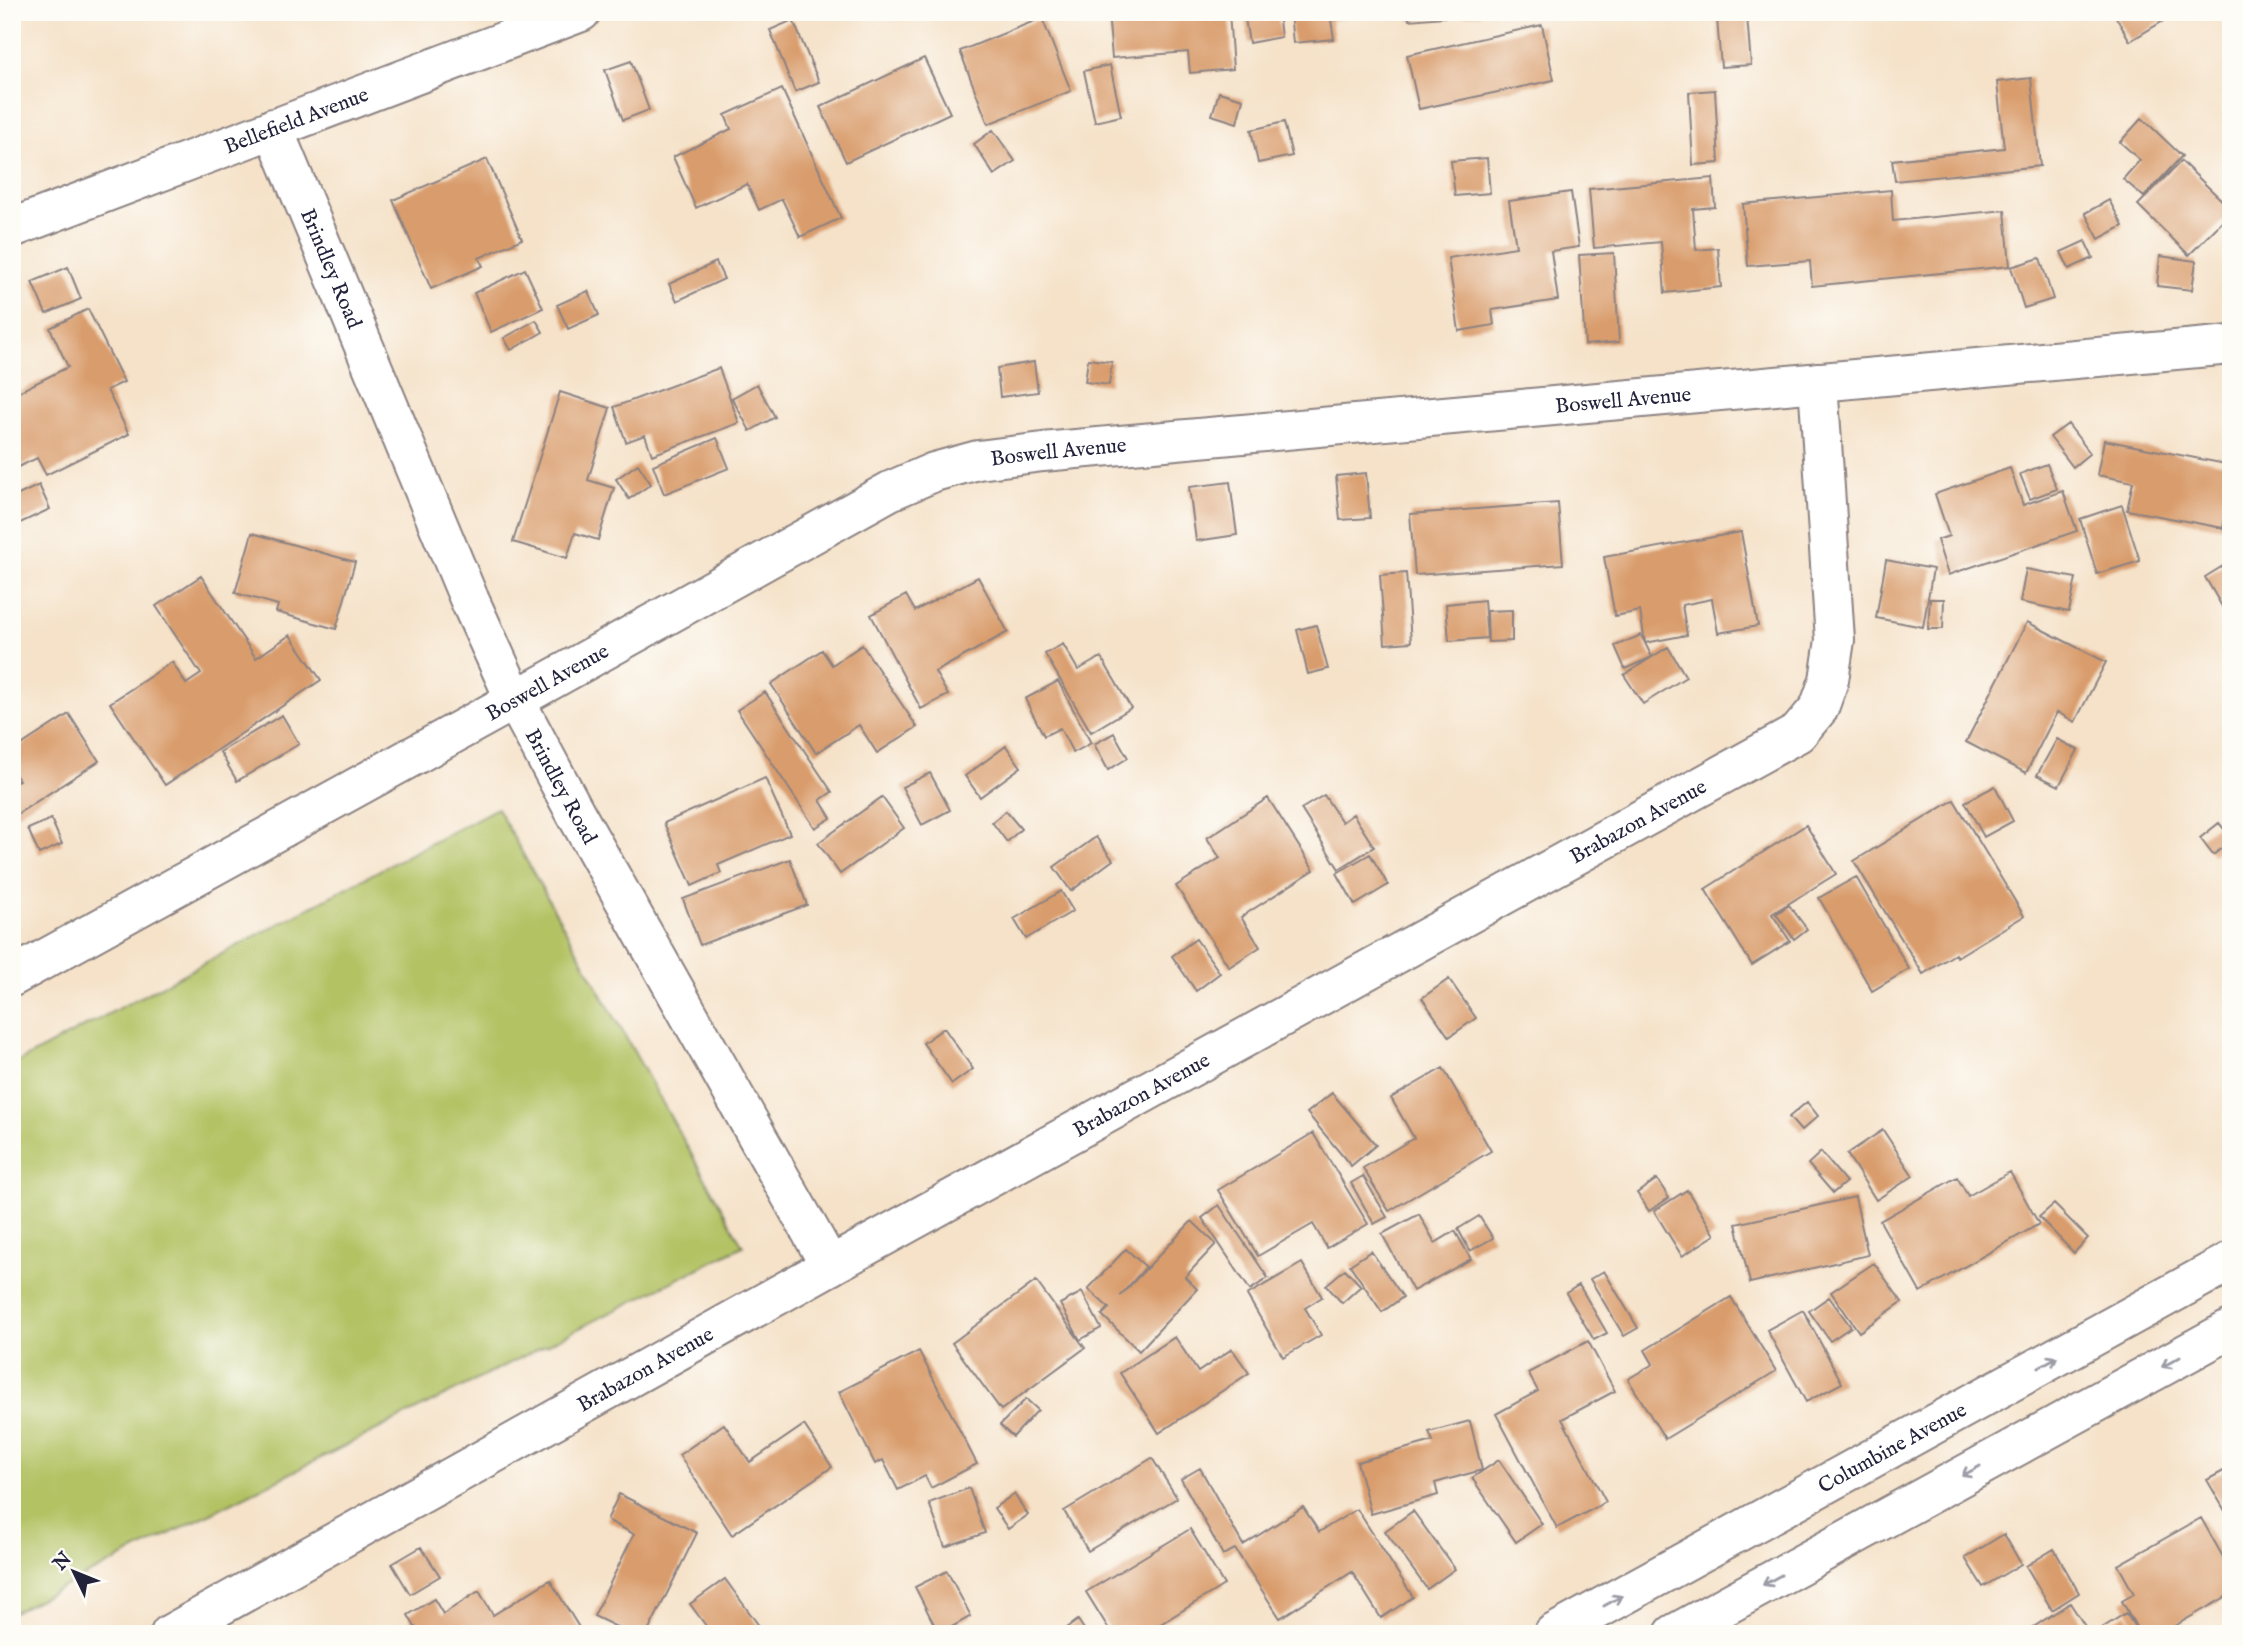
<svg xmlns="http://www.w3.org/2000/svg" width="2243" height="1646" viewBox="0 0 2243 1646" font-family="'IM FELL English',serif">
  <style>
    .green { fill: #b3c264; stroke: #6a7250; stroke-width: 2 }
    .building { fill: #d99c6c }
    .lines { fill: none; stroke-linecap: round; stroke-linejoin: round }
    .minor-casing { stroke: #8c8282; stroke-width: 42 }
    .secondary-casing { stroke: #8c8282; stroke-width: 42 }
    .minor { stroke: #fff; stroke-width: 38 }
    .secondary { stroke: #fff; stroke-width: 38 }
    .oneway { stroke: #9c9ca7 }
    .labels { text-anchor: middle; stroke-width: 7; stroke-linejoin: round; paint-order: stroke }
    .street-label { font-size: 21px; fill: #22223b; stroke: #fdfcf7 }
  </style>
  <rect width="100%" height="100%" fill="#fdfcf7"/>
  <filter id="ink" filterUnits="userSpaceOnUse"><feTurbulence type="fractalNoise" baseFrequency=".0143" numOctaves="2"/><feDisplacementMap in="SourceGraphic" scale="14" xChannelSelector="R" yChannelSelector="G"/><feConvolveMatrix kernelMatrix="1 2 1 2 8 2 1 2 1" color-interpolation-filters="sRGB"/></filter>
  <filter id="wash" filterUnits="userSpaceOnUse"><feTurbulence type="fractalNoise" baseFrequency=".00686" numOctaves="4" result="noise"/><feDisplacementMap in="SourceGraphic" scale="28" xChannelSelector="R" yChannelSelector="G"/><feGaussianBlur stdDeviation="1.57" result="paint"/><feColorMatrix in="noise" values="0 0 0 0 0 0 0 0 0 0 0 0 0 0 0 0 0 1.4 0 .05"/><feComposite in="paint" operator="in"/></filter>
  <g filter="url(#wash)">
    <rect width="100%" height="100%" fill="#f5e2c9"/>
    <path class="green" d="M497,808l246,438 -731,367v-548z"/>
    <g id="blocks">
      <path class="building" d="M1108,12h121l4,57 -43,4 -2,-21 -76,6z
        M1244,12h34l3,25 -32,6z
        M1290,12h91v2l-50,6 3,19 -41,4z
        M1408,12h72l1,2 -72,6z
        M2113,12h65l-48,29z
        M1747,16l4,49 -30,2 -4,-48z
        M1042,18l29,73 -83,33 -28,-73z
        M793,20l26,62 -24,10 -25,-62z
        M1542,25l12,55 -135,29 -12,-54z
        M924,58l26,55 -104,49 -26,-55z
        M631,61l18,49 -26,10 -18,-50z
        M1110,65l11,51 -26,6 -11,-51z
        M2031,78l9,88 -145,15 -3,-21 112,-12 -7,-66z
        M782,89l59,129 -41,19 -18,-38 -23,11 -12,-26 -51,24 -23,-51 58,-28 -6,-14z
        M1715,90l4,73 -26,2 -4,-73z
        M1219,92l24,7 -6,24 -25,-8z
        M2142,118l40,38 -38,41 -21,-18 17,-19 -20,-18z
        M1284,122l8,34 -34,7 -7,-33z
        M993,130l22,31 -21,14 -20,-31z
        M1487,158l3,35 -35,3 -4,-35z
        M487,159l35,80 -43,19 4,8 -52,23 -38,-89z
        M2181,161l50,48v4l-42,42 -51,-50z
        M1713,178l2,29 -22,2 3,41 22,-2 3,39 -56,6 -4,-51 -67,6 -5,-59z
        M1891,190l2,31 112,-11 5,56 -198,20 -2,-25 -62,5 -5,-62z
        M1571,192l8,55 -28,4 7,49 -66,10 2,15 -35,6 -11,-73 68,-11 -7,-46z
        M2109,200l14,26 -24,13 -14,-26z
        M2085,241l8,17 -24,11 -8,-17z
        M1614,253l5,89 -34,3 -6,-90z
        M2160,256l36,5 -4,29 -35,-4z
        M2040,258l13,41 -29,9 -13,-41z
        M716,262l8,17 -47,22 -8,-17z
        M68,267l13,32 -35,15 -14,-32z
        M525,269l18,39 -52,24 -17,-39z
        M588,291l11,24 -31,14 -11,-24z
        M88,309l36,73 -17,8 22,44 -83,41 -9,-17 -25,12v-75l56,-28 -18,-39z
        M536,320l7,12 -32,18 -7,-12z
        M1088,359l24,3 -3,23 -24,-3z
        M1034,362l4,30 -38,5 -3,-29z
        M719,368l20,55 -87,32 -7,-20 -19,7 -12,-35z
        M757,384l18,33 -25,14 -18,-33z
        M560,392l50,16 -22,72 26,8 -16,52 -23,-7 -8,25 -54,-16z
        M2068,424l22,29 -17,14 -23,-30z
        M717,438l12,30 -65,26 -11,-29z
        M2104,440l127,25v24l-8,39 -96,-18 6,-28 -36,-7z
        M638,464l13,20 -22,15 -13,-20z
        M2047,464l10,25 -27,10 -10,-25z
        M2010,468l13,37 40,-14 14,40 -129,44 -11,-35 12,-4 -14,-42z
        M1366,473l4,45 -30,2 -4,-44z
        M1230,482l7,53 -41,6 -7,-54z
        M39,485l11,24 -32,15 -6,-11v-15z
        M1558,503l5,61 -148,11 -5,-61z
        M2122,505l18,56 -43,13 -17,-55z
        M1741,532l17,94 -40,7 -6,-34 -30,6 5,30 -42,8 -5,-32 -25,5 -11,-59z
        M252,533l103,29 -19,67 -60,-17 2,-7 -43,-12z
        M1886,560l47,9 -10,58 -47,-9z
        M2231,561v61l-26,-45z
        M2026,569l50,9 -7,34 -49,-10z
        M1406,573l5,69 -26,2 -5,-69z
        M201,576l55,82 34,-23 31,45 -156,105 -55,-82 62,-41 14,22 15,-10 -45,-68z
        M978,577l30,55 -73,40 13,23 -27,14 -50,-94 35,-20 9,16z
        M1930,599h14l-1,30h-15z
        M1484,600l3,38 -38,3 -3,-37z
        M1512,610v31l-24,1 -1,-31z
        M2027,622l79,40 -31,60 -18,-10 -31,61 -60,-31z
        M1316,625l12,44 -20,5 -11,-44z
        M1641,635l11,22 -27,12 -10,-23z
        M1063,644l15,26 23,-13 30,51 -40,24 -46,-78z
        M862,645l55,82 -40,26 -18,-28 -43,28 -45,-69 51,-34 10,15z
        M1668,647l18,30 -43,27 -19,-29z
        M1058,681l33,62 -18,10 -13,-25 -16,8 -19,-37z
        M765,692l67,100 -12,8 11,18 -16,10 -78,-118z
        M69,714l30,47 -85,55 -2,-3v-29l7,-4 -7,-10v-19z
        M282,715l17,29 -62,37 -17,-29z
        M1114,733l14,25 -20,12 -14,-26z
        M2057,739l21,11 -19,36 -22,-11z
        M1006,746l15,21 -41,30 -15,-21z
        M930,773l20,37 -28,15 -20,-38z
        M765,778l25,56 -72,31 3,8 -29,13 -28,-63z
        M1995,786l18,35 -29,16 -19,-35z
        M1324,795l18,27 11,-8 21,33 -35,22 -38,-60z
        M882,797l22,31 -64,46 -22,-31z
        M1268,798l46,72 -73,47 19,30 -31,20 -53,-81 44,-28 -13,-20z
        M1954,800l70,116 -67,41 -2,-3 -32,20 -69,-113z
        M1006,811l15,18 -14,13 -15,-20z
        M51,819l11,25 -23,10 -11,-25z
        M2219,823l12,14v4l-18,14 -13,-17z
        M1806,825l30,49 -64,40 18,27 -38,24 -47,-76z
        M1096,837l17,23 -42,31 -17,-24z
        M1370,854l18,31 -33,20 -18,-32z
        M790,859l17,46 -107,40 -17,-46z
        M1856,877l53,92 -37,22 -53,-93z
        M1061,891l12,20 -47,28 -12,-20z
        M1789,905l18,24 -13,10 -18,-25z
        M1196,939l24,34 -24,18 -24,-35z
        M1449,979l27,39 -27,19 -27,-39z
        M944,1028l29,41 -21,15 -29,-41z
        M1443,1068l48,83 -102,60 -26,-43 51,-30 -23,-40z
        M1332,1093l44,52 -25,21 -44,-53z
        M1807,1102l11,14 -17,15 -12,-14z
        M1883,1130l30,46 -37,24 -29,-46z
        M1313,1133l55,91 -41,24 -14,-24 -55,32 -40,-66z
        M1821,1152l25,30 -13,11 -25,-29z
        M2010,1172l29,52 -119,68 -40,-71 77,-44 11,19z
        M1363,1176l24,41 -13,7 -23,-41z
        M1657,1179l12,19 -20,13 -12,-18z
        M1687,1190l28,45 -33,21 -28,-45z
        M1855,1197l13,58 -118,28 -14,-59z
        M2054,1204l34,34 -14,15 -35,-36z
        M1219,1205l49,73 -18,12 -48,-72z
        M1419,1214l16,29 20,-12 16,28 -58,32 -31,-57z
        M1479,1216l14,22 -23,13 -12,-22z
        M1192,1221l24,23 -31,33 12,12 -58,62 -37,-36 7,-7 -21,-19 38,-40 20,18 -26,29z
        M1371,1251l32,46 -21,15 -32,-47z
        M1302,1263l20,34 -17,11 16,27 -38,22 -36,-62z
        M1874,1263l28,39 -43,30 -28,-40z
        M1345,1269l16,17 -19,17 -16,-18z
        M1604,1271l34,57 -14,8 -34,-57z
        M1036,1281l49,67 -84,62 -49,-67z
        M1579,1285l28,48 -13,7 -28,-47z
        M1082,1292l19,36 -21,12 -20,-36z
        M1731,1297l45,74 -111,68 -37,-60 25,-15 -8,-14z
        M1829,1297l22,30 -21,14 -21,-30z
        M1803,1310l39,73 -36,19 -39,-72z
        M1175,1337l23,35 34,-23 17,24 -90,60 -39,-60z
        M1588,1341l27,50 -53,28 44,83 -49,26 -61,-114 42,-23 -10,-18z
        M919,1351l58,113 -46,24 -6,-12 -27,14 -15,-30 -8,4 -36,-72z
        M1026,1399l12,11 -25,27 -13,-12z
        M1470,1421l12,49 -47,13 3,12 -67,19 -14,-52 76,-21 -4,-9z
        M724,1424l26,38 54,-37 28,42 -100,68 -53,-80z
        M1152,1458l25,40 -89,53 -24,-40z
        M1499,1460l43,64 -26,18 -44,-64z
        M2231,1467v54l-24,-41z
        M1200,1468l43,77 60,-38 16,25 38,-23 56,88 -32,21 -29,-46 -72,46 -45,-69 -12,6 -42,-76z
        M969,1488l16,45 -40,14 -16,-44z
        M619,1494l78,39 -50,101h-16l-37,-18 40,-82 -27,-14z
        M1014,1494l14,21 -20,14 -14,-21z
        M1413,1511l42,58 -28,20 -42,-58z
        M2201,1518l30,53v23l-71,40h-20l-18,-33 12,-7 -16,-29z
        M1190,1529l34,56 -80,49h-32l-26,-42z
        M2004,1534l17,30 -38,23 -18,-29z
        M421,1547l19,29 -30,18 -18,-30z
        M2054,1549l25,44 -27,17 -26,-44z
        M947,1571l24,45 -32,18 -24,-47z
        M725,1579l40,55h-32l-5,-7 -9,7h-7l-22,-30z
        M550,1580l33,54h-164l-11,-19 26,-16 9,15 36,-23 14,24z
        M2070,1603l20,31h-67z
        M2126,1613l13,21h-33l-4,-6z
        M1078,1620l9,14h-28z"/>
    </g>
  </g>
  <g filter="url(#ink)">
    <use href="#blocks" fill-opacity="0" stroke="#8c8282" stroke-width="2"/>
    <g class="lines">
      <defs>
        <g id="minor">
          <path id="s1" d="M273,128l197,473 45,99 61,114 254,452"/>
          <path id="s2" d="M12,228l569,-216"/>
          <path id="s3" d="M12,977l503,-277 375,-209 44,-19 44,-12 65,-8 1188,-107"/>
          <path id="s4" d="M170,1634l660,-368 968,-533 21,-25 10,-28 6,-40 -17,-258"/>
        </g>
        <g id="secondary">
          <path id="s5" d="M1553,1634l678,-373"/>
          <path d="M1674,1634l557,-305"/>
        </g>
      </defs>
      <use href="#minor" class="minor-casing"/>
      <use href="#secondary" class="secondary-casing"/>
      <use href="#minor" class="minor"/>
      <use href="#secondary" class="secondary"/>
    </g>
    <defs><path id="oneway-shaft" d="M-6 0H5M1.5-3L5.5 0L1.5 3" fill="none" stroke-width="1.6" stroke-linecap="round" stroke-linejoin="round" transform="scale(1.75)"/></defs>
    <g class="oneway">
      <use href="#oneway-shaft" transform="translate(2048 1362) rotate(-29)"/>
      <use href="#oneway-shaft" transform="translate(2171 1362) rotate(151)"/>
      <use href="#oneway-shaft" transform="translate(1971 1471) rotate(151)"/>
      <use href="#oneway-shaft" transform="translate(1772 1580) rotate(151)"/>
      <use href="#oneway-shaft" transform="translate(1613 1601) rotate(-29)"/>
    </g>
  </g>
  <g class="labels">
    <g class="street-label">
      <text dy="7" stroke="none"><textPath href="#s2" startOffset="304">Bellefield Avenue</textPath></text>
      <text dy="7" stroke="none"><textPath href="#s1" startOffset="152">Brindley Road</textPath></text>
      <text dy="7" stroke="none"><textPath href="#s3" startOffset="1745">Boswell Avenue</textPath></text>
      <text dy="7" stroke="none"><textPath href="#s3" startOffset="1178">Boswell Avenue</textPath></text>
      <text dy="7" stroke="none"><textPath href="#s3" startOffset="611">Boswell Avenue</textPath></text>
      <text dy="7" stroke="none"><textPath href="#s1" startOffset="719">Brindley Road</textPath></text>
      <text dy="7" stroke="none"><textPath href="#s4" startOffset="1678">Brabazon Avenue</textPath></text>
      <text dy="7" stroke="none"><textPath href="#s4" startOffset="1111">Brabazon Avenue</textPath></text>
      <text dy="7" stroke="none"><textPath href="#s4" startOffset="544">Brabazon Avenue</textPath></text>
      <text dy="7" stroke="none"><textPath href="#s5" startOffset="387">Columbine Avenue</textPath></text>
    </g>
  </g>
  <rect width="2243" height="1646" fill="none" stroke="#fdfcf7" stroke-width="42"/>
  <g transform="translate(74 1572) rotate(313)" stroke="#fdfcf7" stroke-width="5" paint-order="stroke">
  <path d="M0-5L12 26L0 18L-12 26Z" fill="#22223b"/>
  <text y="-10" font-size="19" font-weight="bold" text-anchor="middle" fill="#22223b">N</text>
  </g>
</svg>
